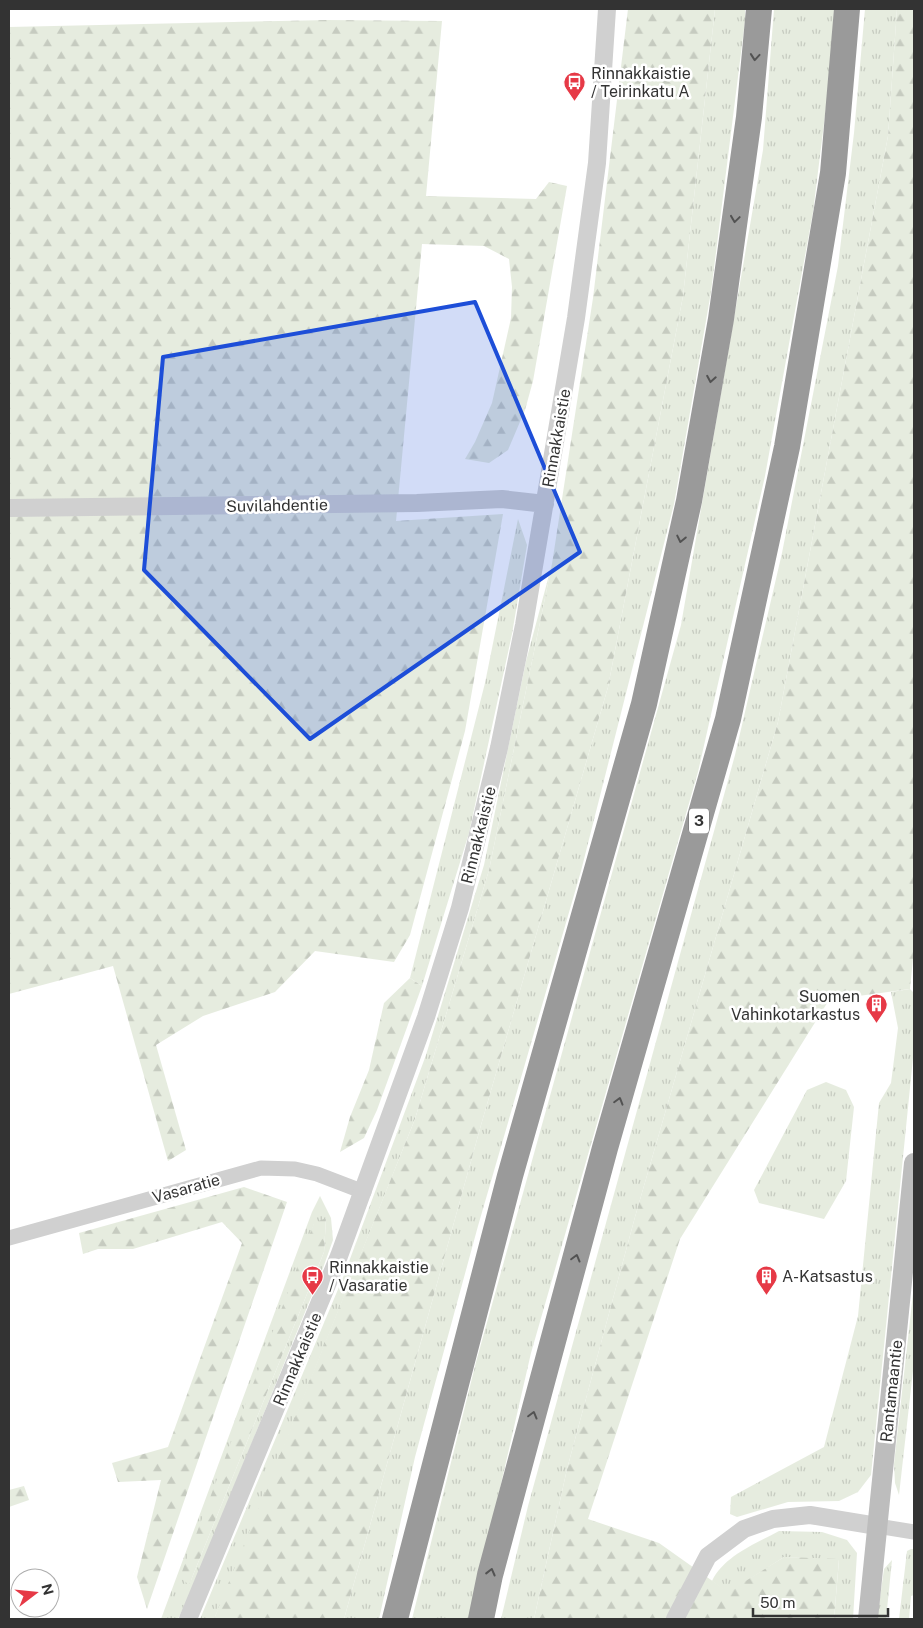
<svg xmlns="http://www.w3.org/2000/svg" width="923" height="1628" viewBox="0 0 923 1628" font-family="'Public Sans',sans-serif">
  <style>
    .grass { fill: url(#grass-tufts); fill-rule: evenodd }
    .forest { fill: url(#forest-firs) }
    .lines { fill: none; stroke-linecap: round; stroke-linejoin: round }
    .minor { stroke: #d0d0d0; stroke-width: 15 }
    .tertiary { stroke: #d0d0d0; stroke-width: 18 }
    .secondary { stroke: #bdbdbd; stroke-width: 20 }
    .motorway { stroke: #9a9a9a; stroke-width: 26 }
    .oneway { stroke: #525252 }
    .marked { fill: #1d4ed8; fill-opacity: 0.2; stroke: #1d4ed8; stroke-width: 4; stroke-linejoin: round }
    .labels { text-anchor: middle; stroke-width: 5; stroke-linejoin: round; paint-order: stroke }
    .shield { fill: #fff; stroke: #707070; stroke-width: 1 }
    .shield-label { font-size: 15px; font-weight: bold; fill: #333 }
    .poi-label { font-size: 16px; fill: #333; stroke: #fff; text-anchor: start }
    .street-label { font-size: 16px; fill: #333; stroke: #fff }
  </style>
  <defs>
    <pattern id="grass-tufts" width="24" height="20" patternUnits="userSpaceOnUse" patternTransform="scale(1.25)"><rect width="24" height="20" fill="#e6ecdf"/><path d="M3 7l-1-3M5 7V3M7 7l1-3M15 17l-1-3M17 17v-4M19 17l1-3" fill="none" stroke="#c6cbc0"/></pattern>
    <pattern id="forest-firs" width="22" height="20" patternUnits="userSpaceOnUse" patternTransform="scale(1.25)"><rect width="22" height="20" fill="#e6ecdf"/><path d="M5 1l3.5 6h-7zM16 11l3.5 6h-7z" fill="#c6cbc0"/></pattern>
  </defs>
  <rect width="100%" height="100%" fill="#fff"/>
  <path class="grass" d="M715,9h30v12l-34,271 -37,212 -93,367 -103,355 -63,231 -36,162h-35l137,-494 127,-438 75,-391z
    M774,9h60l-3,58 -18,145 -48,264 -67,296 -167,581 -61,266h-58l64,-257 205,-737 82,-475z
    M865,9h32l-9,127 -110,586 -143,495 -68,252 -33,150h-33l27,-113 207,-751 47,-202 56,-287 16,-133z
    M518,519l9,26 -15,89 -43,199 -47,153 -12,-8 75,-295z
    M552,564l-63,306 -74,249 -190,475 -11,25h-14l144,-344 82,-220 58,-190 42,-204z
    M910,989l4,4v55l-43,427 -13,17 -19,9 -51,1 -51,15 -7,-3 1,-17 93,-50 34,-131 21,-213 12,-20 7,-55 -7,-36z
    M826,1082l20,8 8,17 -8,74 -22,38 -65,-16 -5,-13 53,-100z
    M320,1196l11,22 2,22 -10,28 -129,317 -16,34h-17l151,-407zM326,1219l-2,33 -135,333 125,-361z
    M914,1284v78l-15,133 -4,-12 -1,-19z
    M779,1531l43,1 25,8 10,13 -4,66h-19l5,-59 -55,-3 -56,36 -16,-12c12,-25 43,-37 67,-50z
    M911,1549h3v46l-3,1 -2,23h-10l8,-68z
    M892,1560l-6,59h-9l7,-50z"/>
  <path class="forest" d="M628,9h87l-32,287 -75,391 -127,438 -137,494h-130l201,-500 74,-249 63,-306 41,-266z
    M897,9h17v940l-4,40 -81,11 -149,239 -92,280 71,24 69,49 56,-35 55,2 -5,60h-300l33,-150 68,-252 143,-495 110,-586z
    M328,20l114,1 -16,175 110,3 13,-17 18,4 -34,195 -8,29 -17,40 -19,13 -24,-4 10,-17 17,-39 19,-85 1,-31 -3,-28 -25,-13 -62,-2 -26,277 107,-7 -38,217 -55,204 -16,27 -79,-11 -40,41 -72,24 -47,29 30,105 -18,11 -55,-195 -104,28v-967z
    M410,978l12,8 -45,124 -13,28 -24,14 10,-35 19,-47 15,-67z
    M244,1187l43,15 -140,407 -10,-32 24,-97 -43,2 -6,-19 56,-16 74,-204 -20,-21 -89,27h-35l-15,5 -4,-21z
    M326,1218l-2,34 -135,333 -9,-8 134,-354z
    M24,1486l5,14 -20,7v-17z"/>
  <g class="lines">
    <path class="minor" d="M9,1238l252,-70 34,1 22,5 47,18
      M877,1526l37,6"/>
    <path class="tertiary" d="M9,508l408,-5 85,-4 43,5
      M188,1619l151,-363 87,-239 34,-109 39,-160 25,-123 52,-307 21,-155 10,-154
      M675,1619l33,-63 36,-27 29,-10 37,-4 67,11"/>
    <path class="secondary" d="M868,1619l46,-456"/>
    <path class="motorway" d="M395,1619l115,-443 134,-472 45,-203 32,-182 28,-202 10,-108
      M481,1619l9,-44 115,-427 123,-429 59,-272 46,-274 14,-164"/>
  </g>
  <defs><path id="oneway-chevron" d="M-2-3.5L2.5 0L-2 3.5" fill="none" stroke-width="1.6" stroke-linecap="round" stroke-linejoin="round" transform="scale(1.25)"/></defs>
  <g class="oneway">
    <use href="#oneway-chevron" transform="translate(755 57) rotate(95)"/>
    <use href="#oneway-chevron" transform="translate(735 219) rotate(98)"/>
    <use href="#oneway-chevron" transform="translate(711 379) rotate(100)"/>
    <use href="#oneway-chevron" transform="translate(681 539) rotate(102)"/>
    <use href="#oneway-chevron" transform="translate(619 1101) rotate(-74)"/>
    <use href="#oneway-chevron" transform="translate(576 1258) rotate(-75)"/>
    <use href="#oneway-chevron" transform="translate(533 1415) rotate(-75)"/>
    <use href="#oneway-chevron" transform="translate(491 1572) rotate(-76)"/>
  </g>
  <path class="marked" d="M475,302l105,250 -270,187 -166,-169 19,-213z"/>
  <defs>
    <symbol id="bus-pin" viewBox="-11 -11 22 30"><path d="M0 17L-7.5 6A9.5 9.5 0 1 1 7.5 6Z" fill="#e63946" stroke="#fff"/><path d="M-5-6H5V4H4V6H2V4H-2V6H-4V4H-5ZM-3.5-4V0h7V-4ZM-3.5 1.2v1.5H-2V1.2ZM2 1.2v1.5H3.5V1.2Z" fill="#fff"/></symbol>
    <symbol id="building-pin" viewBox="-11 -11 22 30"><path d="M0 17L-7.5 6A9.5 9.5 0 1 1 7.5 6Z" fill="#e63946" stroke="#fff"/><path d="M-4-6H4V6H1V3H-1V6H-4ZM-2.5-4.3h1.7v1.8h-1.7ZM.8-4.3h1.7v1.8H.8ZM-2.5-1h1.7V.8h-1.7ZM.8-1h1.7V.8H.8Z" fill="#fff"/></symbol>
  </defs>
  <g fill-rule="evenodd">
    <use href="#bus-pin" x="562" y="70" width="25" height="34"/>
    <use href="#building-pin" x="864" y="992" width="25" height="34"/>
    <use href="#bus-pin" x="300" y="1264" width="25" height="34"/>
    <use href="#building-pin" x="754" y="1264" width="25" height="34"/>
  </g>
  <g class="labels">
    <rect class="shield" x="689" y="808.5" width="20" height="25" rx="4"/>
    <g class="shield-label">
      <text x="699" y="826">3</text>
    </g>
    <g class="poi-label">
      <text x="591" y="79">Rinnakkaistie<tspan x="591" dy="18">/ Teirinkatu A</tspan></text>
      <text x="860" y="1002" text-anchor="end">Suomen<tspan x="860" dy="18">Vahinkotarkastus</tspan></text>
      <text x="329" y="1273">Rinnakkaistie<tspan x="329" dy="18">/ Vasaratie</tspan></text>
      <text x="782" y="1282">A-Katsastus</text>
    </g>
    <g class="street-label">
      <text transform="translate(556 438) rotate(-80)" y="6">Rinnakkaistie</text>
      <text transform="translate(277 505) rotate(-1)" y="6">Suvilahdentie</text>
      <text transform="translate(478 835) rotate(-76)" y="6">Rinnakkaistie</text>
      <text transform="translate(186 1188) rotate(-16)" y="6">Vasaratie</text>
      <text transform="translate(297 1359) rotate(-67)" y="6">Rinnakkaistie</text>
      <text transform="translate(891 1391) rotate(-84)" y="6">Rantamaantie</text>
    </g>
  </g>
  <rect width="923" height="1628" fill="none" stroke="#333333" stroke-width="20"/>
  <g transform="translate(35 1593) rotate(74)"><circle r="24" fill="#ffffff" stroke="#adadad"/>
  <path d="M0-4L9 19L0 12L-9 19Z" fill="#e63946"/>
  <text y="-8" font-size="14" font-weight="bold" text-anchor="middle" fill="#333333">N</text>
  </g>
  <path d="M753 1608v8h135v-8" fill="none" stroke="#333333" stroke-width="2.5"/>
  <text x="760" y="1608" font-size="15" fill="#333333" stroke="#ffffff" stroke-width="4" paint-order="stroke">50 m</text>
</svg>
